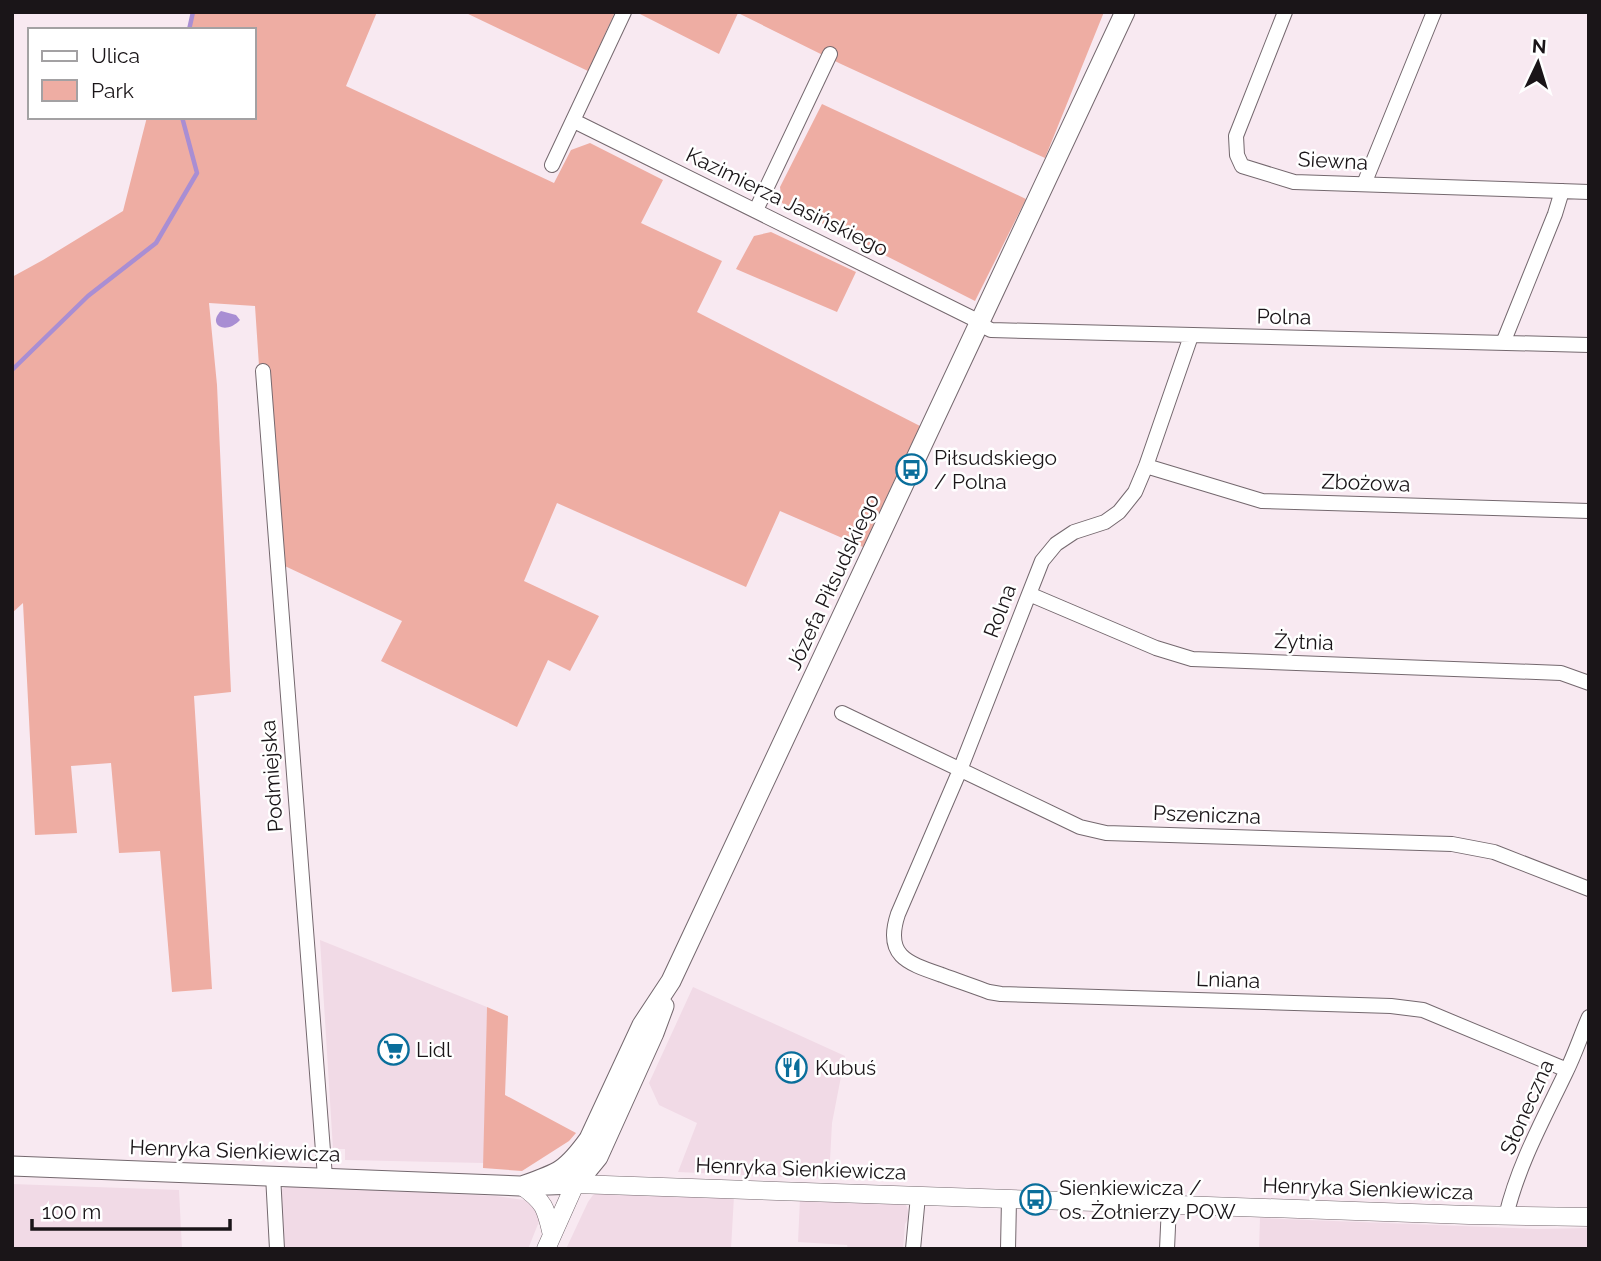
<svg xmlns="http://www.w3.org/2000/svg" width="1601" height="1261" viewBox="0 0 1601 1261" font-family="Raleway,sans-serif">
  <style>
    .built { fill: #f1dae6 }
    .green { fill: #eeada3 }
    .water { fill: #a98ed3 }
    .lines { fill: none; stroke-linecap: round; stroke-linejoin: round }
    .stream { stroke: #a98ed3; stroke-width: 4.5 }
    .minor-casing { stroke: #74686e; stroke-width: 16 }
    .tertiary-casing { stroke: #74686e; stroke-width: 19 }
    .secondary-casing { stroke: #74686e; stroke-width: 21 }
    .minor { stroke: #fff; stroke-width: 14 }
    .tertiary { stroke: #fff; stroke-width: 18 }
    .secondary { stroke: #fff; stroke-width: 19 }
    .labels { text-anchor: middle; stroke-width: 5; stroke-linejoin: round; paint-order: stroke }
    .street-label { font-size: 21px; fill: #1a1518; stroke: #fff }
    .poi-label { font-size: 21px; fill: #1a1518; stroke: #fff; text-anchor: start }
  </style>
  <rect width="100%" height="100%" fill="#f8e9f1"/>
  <path class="built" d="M320,940l167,67 -3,156 -139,-3v-11h-12z
    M693,987l152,69 -13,67 -3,56 -151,-7 19,-49 -38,-18 -10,-22z
    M12,1184l167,6 3,59h-170z
    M287,1186l209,10 28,4 7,3 9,16 -12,30h-243l-4,-56 1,-4z
    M597,1193l137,3 -3,53h-165l22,-47 5,-7z
    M800,1199l106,6 2,5v9l-3,5 -2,25h-55l-1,-4 -49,-3z
    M1260,1218l277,11 52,-1v21h-330z"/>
  <path class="green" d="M193,12h184l-31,74 208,97 17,-33 19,-7 73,37 -22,43 81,38 -25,51 223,114 -57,121 -83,-36 -34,76 -189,-84 -33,78 75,35 -29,55 -22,-11 -31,67 -136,-66 21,-40 -130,-61 -17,-254 -46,-3 8,82 14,307 -37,4 18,293 -40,3 -12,-141 -41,2 -8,-90 -40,3 6,67 -42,2 -12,-232 -11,10v-336l31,-17 80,-49 24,-94h107v-87h-65z
    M464,12h151l-27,59z
    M636,12h468l-59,146 -204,-94 -103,-51 -19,41z
    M822,104l204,95 -51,102 -193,-98 -2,-16z
    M771,232l85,40 -19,40 -101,-43 18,-33z
    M487,1007l21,9 -3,79 71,38 -7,8 -47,30 -39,-3z"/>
  <path class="water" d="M221,311l15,4 4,5c-15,16 -33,4 -19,-9z"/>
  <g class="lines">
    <path class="stream" d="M189,30l4,-18
      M12,370l76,-74 68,-53 41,-70 -15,-56"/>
    <defs>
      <path id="minor" d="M1285,12l-49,124 1,19 5,11 52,16 295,10
        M574,121l406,201
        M552,165l72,-153
        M1364,184l70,-172
        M756,210l74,-156
        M979,324l12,6 598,15
        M1191,336l-45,130 -11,26 -16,20 -14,10 -31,10 -18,12 -14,17 -82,209 -62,144c-14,42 9,49 44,61 16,6 31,11 47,17l12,2 390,12 32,4 144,60
        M1503,343l52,-129 7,-23
        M263,371l62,806
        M1146,466l116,35 327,10
        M1029,594l127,54 36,11 369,14 28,10
        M842,713l238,114 26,6 346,11 42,8 95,37
        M273,1175l4,74
        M1506,1216c12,-51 38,-98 60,-144 9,-18 15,-37 23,-55
        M913,1249l5,-53
        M1008,1249l1,-50
        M1167,1249l2,-44"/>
      <path id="tertiary" d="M576,1184l893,31 120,2
        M522,1186c23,16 24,23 30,49
        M546,1249l34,-76"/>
      <path id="secondary" d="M12,1166l508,20 56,-2 22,-27 56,-124 10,-27
        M522,1186c37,-13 44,-15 67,-47l53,-114 29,-44 454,-969"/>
    </defs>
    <use href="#minor" class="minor-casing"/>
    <use href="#tertiary" class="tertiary-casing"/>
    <use href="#secondary" class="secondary-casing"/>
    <use href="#minor" class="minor"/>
    <use href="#tertiary" class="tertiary"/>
    <use href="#secondary" class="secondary"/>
  </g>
  <defs>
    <symbol id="bus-ring" viewBox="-11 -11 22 22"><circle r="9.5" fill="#fff" stroke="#0a6e9b" stroke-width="1.5"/><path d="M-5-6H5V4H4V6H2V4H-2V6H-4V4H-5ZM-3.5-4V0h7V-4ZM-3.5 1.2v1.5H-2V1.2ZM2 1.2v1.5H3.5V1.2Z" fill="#0a6e9b"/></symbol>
    <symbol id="supermarket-ring" viewBox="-11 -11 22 22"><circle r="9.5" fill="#fff" stroke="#0a6e9b" stroke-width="1.5"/><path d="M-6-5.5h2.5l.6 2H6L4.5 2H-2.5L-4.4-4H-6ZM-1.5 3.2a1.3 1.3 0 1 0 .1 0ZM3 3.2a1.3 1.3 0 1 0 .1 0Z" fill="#0a6e9b"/></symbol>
    <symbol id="restaurant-ring" viewBox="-11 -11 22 22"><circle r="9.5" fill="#fff" stroke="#0a6e9b" stroke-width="1.5"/><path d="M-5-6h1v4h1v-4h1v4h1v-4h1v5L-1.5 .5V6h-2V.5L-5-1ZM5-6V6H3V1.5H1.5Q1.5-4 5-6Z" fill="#0a6e9b"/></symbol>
  </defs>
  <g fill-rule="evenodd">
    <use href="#bus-ring" x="894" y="452" width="35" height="35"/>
    <use href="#supermarket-ring" x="376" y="1032" width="35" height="35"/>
    <use href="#restaurant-ring" x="774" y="1050" width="35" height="35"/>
    <use href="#bus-ring" x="1018" y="1182" width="35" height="35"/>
  </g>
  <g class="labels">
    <g class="street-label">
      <text transform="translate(1333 161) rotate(3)" y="7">Siewna</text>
      <text transform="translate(787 202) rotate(26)" y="7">Kazimierza Jasińskiego</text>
      <text transform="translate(1284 317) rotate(1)" y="7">Polna</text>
      <text transform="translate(1366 483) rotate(2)" y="7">Zbożowa</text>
      <text transform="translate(833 582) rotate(-65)" y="7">Józefa Piłsudskiego</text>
      <text transform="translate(1000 611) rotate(-69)" y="7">Rolna</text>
      <text transform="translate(1304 642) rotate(2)" y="7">Żytnia</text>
      <text transform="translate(272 776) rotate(-94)" y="7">Podmiejska</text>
      <text transform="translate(1207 815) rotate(2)" y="7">Pszeniczna</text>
      <text transform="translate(1228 980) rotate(2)" y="7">Lniana</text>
      <text transform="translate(1527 1107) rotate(-66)" y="7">Słoneczna</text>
      <text transform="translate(235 1151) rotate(2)" y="7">Henryka Sienkiewicza</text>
      <text transform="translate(801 1169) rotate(2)" y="7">Henryka Sienkiewicza</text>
      <text transform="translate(1368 1189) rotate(2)" y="7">Henryka Sienkiewicza</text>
    </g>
    <g class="poi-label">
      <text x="934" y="465">Piłsudskiego<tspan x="934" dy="24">/ Polna</tspan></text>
      <text x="416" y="1057">Lidl</text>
      <text x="815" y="1075">Kubuś</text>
      <text x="1059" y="1195">Sienkiewicza /<tspan x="1059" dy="24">os. Żołnierzy POW</tspan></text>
    </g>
  </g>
  <rect width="1601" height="1261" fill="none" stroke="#1a1518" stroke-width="28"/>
  <rect x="28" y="28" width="228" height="91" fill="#ffffff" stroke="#a3a1a3" stroke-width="2"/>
  <rect x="42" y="51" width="35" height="10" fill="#ffffff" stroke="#a3a1a3" stroke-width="2"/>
  <text x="91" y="63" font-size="21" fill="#1a1518">Ulica</text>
  <rect x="42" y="80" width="35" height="21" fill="#eeada3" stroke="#a3a1a3" stroke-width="2"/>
  <text x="91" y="98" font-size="21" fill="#1a1518">Park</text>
  <g transform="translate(1538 63) rotate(4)" stroke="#ffffff" stroke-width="5" paint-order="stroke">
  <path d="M0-5L12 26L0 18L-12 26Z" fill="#1a1518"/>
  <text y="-10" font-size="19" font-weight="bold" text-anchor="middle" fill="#1a1518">N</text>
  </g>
  <path d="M32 1219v10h198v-10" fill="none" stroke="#1a1518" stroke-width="3.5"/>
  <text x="42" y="1219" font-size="21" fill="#1a1518" stroke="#ffffff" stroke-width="5" paint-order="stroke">100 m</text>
</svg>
